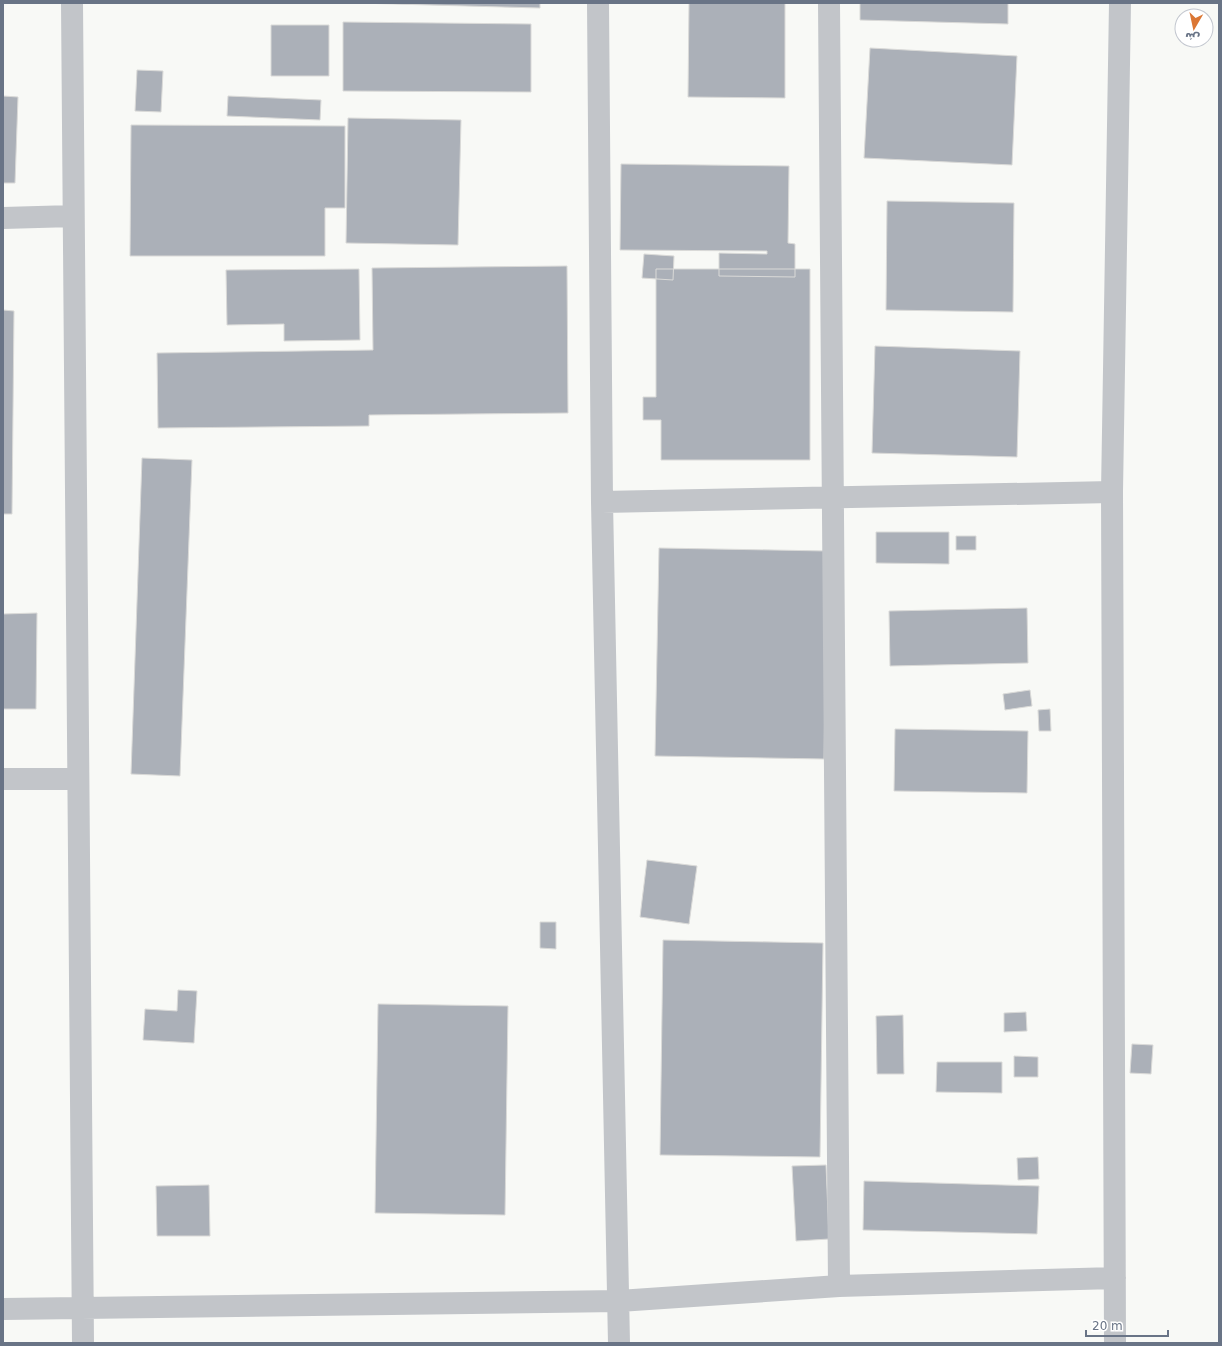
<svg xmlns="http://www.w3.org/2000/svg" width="1222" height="1346" viewBox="0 0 1222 1346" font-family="'DejaVu Sans',Cairo,sans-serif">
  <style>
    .building { fill: #abb0b8; stroke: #dadad8 }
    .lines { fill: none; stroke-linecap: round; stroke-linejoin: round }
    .street { stroke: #c2c5c9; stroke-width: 22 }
  </style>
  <rect width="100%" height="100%" fill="#f8f9f6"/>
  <path class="building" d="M357,3h183v5z
    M689,3h96v95l-97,-1z
    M860,3h148v21l-148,-4z
    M343,22l188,2v68l-188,-1z
    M271,25h58v51h-58z
    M870,48l147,8 -5,109 -148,-7z
    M137,70l26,1 -2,41 -26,-1z
    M3,96l15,1 -3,86h-12z
    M228,96l93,4 -1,20 -93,-4z
    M348,118l113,2 -3,125 -112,-2z
    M131,125l214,1v82h-20v48h-195z
    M621,164l168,2 -1,77 7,1v33l-76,-1v-23l48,1v-3l-147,-1z
    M887,201l127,2 -1,109 -127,-2z
    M644,254l30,2 -1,24 -31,-2z
    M567,266l1,147 -199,2v11l-211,2 -1,-75 216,-3 -1,-82z
    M359,269l1,71 -76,1v-17l-57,1 -1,-55z
    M656,269h154v191h-149v-40h-18v-23h13z
    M3,310l11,1 -2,203h-9z
    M875,346l145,5 -3,106 -145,-4z
    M142,458l50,2 -12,316 -49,-2z
    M876,532h73v32l-73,-1z
    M956,536h20v14h-20z
    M659,548l168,3 -3,208 -169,-3z
    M1027,608l1,55 -138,3 -1,-55z
    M37,613l-1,96h-33v-95z
    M1030,690l2,16 -27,4 -2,-16z
    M1050,709l1,22h-12l-1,-21z
    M895,729l133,2 -1,62 -133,-2z
    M647,860l50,6 -8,58 -49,-7z
    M540,922h16v27l-16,-1z
    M663,940l160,3 -3,214 -160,-2z
    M178,990l19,1 -3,52 -51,-3 2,-31 32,2z
    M378,1004l130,2 -3,209 -130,-2z
    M1026,1012l1,19 -23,1v-19z
    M903,1015l1,59h-27l-1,-58z
    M1132,1044l21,1 -2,29 -21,-1z
    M1014,1056l24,1v20h-24z
    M937,1062h65v31l-66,-1z
    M1038,1157l1,22 -21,1 -1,-22z
    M826,1165l3,74 -33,2 -4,-75z
    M864,1181l175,5 -2,48 -174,-4z
    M209,1185l1,51h-53l-1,-50z"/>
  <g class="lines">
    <path class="street" d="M72,3l11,1340
      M598,3l4,499 17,841
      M829,3l10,1283
      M3,218l70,-2
      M602,502l510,-10
      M3,779h75
      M3,1309l616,-8 220,-15 276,-8
      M1115,1343l-3,-851 8,-489"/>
  </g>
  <rect width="1222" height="1346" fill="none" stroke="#697486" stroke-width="8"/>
  <g transform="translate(1194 28) rotate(189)"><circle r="19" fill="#ffffff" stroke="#c3c7cf"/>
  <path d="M0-3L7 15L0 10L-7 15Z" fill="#db7734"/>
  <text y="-6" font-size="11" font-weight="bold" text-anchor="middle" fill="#697486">ش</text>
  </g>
  <path d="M1086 1330v6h82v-6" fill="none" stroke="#697486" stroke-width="2"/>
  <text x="1092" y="1330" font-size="12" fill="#697486" stroke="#ffffff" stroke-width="3" paint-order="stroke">20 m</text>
</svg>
